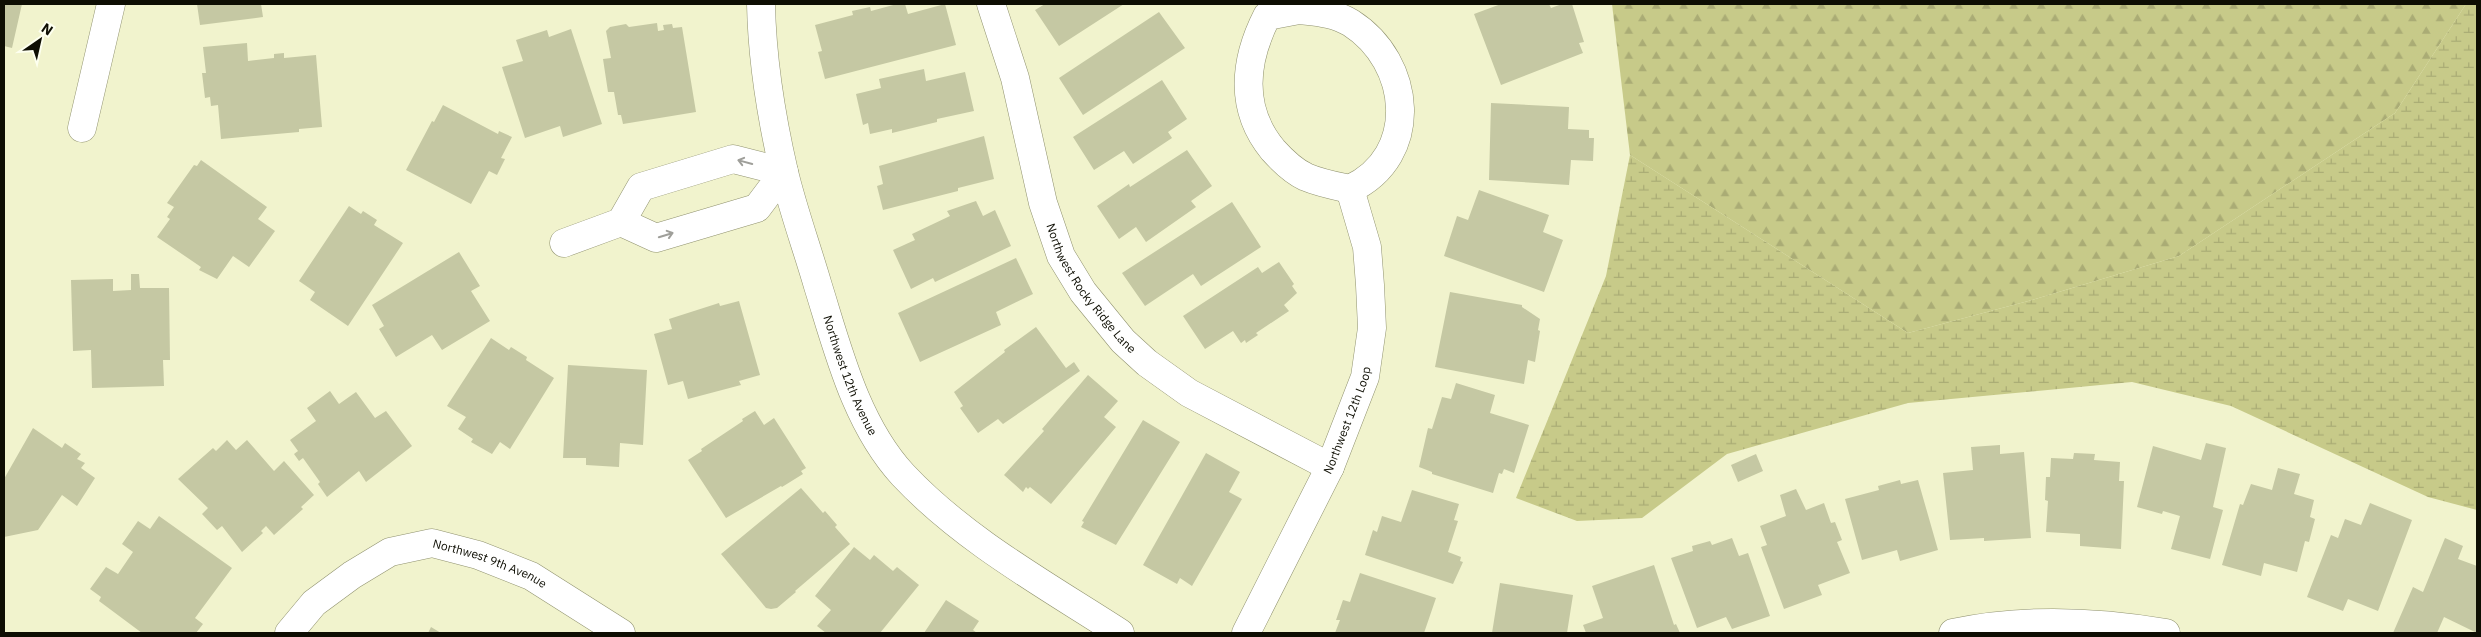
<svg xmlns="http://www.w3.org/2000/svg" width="2481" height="637" viewBox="0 0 2481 637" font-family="'IBM Plex Sans',sans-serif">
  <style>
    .forest { fill: url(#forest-firs) }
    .wetland { fill: url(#wetland-marsh) }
    .building { fill: #c5c8a3 }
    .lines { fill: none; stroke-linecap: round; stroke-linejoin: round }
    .street-casing { stroke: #90926f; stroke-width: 29 }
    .street { stroke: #fff; stroke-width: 28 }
    .oneway { stroke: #9f9f9a }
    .labels { text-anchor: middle; stroke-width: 5; stroke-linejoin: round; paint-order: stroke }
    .street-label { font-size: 12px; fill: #0e0e03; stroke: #fdffef }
  </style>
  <defs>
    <pattern id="forest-firs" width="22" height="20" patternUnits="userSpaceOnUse" patternTransform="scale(1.25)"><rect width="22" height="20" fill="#c7ca89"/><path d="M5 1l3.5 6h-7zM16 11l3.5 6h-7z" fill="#aaac75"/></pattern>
    <pattern id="wetland-marsh" width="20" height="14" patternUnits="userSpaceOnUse" patternTransform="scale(1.25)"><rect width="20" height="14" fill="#c7ca89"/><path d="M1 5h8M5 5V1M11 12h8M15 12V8" fill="none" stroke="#aaac75"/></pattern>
  </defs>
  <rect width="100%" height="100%" fill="#f1f3cd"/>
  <path class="forest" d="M1612,4h854l-71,109 -216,143 -147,44 -124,33 -278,-178z"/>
  <path class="wetland" d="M2466,4h11v506l-49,-13 -197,-91 -99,-24 -224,21 -181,51 -85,64 -65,3 -61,-23 90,-222 24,-121 278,178 124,-33 147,-44 216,-143z"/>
  <path class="building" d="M4,4h18l-10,44 -8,-2z
    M197,4h64l2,13 -63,8z
    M897,4h8l3,10 37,-10 11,41 -131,34 -7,-27 4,-1 -7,-26 38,-10 -1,-4 18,-4 1,4z
    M1045,4h79l-65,42 -24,-36z
    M1501,4h48l2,4 11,-4h10l12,38 -5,1 4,10 -82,32 -27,-71z
    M1159,12l26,36 -102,67 -24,-37z
    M657,23l1,8 6,-1 -1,-5 9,-1 1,4 9,-1 14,85 -73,12 -2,-9h-3l-4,-23h-6l-5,-33 8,-1 -5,-27 4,-4 16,-3 3,3z
    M571,29l31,95 -39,13 -3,-11 -35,12 -23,-71 21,-6 -7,-21 31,-10 2,7z
    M247,43l1,18 26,-3v-4l10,-1v5l32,-3 6,72 -23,2v3l-78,7 -3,-34 -7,1 -1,-9 -5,1 -3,-25h4l-3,-26z
    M924,69l2,12 39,-9 9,39 -37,8v3l-45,11v-4l-22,5 -2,-11 -5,2 -7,-31 25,-6 -2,-9z
    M1162,80l25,39 -19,13 4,6 -39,26 -9,-13 -30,19 -21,-33z
    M1491,103l78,4 -1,22 21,1v8h5l-1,23 -22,-1 -2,25 -80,-5z
    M443,105l55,29 1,-3 13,6 -11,21 4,1 -8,16 -8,-4 -18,33 -65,-34 26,-49 2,1z
    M984,136l10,43 -36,9v3l-75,19 -6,-24 6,-2 -4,-18z
    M1187,150l25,36 -21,15 5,6 -50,35 -10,-15 -17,12 -22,-33 32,-22 1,3z
    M201,160l66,47 -9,12 17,12 -26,36 -16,-11 -16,23 -18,-9 2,-3 -44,-30 13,-18 -3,-2 7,-10 -7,-4 27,-38 3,1z
    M1479,190l70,25 -6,17 20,8 -19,52 -100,-36 13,-40 11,4z
    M976,201l7,15 12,-6 16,36 -76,36 -2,-4 -22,11 -18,-39 22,-10 -3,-6 38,-18 -3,-5z
    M1232,202l29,45 -60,39 -8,-12 -48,32 -23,-33z
    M349,206l12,8 2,-3 14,9 -3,5 29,18 -55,83 -38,-26 5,-8 -16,-11z
    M459,252l21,34 -9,5 19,30 -48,29 -10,-15 -36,22 -17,-28 5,-3 -12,-21z
    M1016,258l17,36 -37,18 5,13 -81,37 -22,-49z
    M1279,262l15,22 -2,2 5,7 -13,12 5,6 -33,22 2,2 -12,8 -1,-3 -4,3 -8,-12 -28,18 -22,-33 75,-49 4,6z
    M131,274h8l1,14h29l1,72h-7l1,26 -72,2 -1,-38 -18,1 -2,-71 42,-1v12l18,-1z
    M1450,292l72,13v2l18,12 -2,11 2,1 -5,31 -7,-2 -4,24 -89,-17z
    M739,301l21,74 -21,6 2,4 -53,14 -5,-18 -15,4 -14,-51 18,-5 -3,-10 50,-16 1,3z
    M1036,327l30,41 8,-6 6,9 -77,53 -5,-5 -20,14 -18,-25 3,-2 -9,-14 51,-40 -1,-2z
    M491,338l18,12 2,-3 16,10 -1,3 28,18 -44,71 -10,-7 -8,12 -21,-12 2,-3 -15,-10 8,-12 -19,-11z
    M568,365l79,5 -4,75 -23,-2 -1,24 -33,-2v-7h-23z
    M1088,375l30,26 -14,16 12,10 -65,77 -21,-17 -2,2 -2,-2 -3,5 -19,-17 40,-44 -2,-2z
    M1456,383l39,12 -5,18 39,12 -15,48 -10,-4 -2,5 -3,-1 -6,20 -61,-19v-2l-13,-5 9,-39 4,1 10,-32 9,2z
    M330,391l9,13 17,-12 19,26 11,-7 26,35 -46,36 -7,-11 -32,26 -9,-13 2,-2 -17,-24 -4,3 -5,-7 4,-3 -8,-11 26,-19 -9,-13z
    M755,411l9,14 10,-7 32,50 -5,3 2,3 -21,13 -1,-1 -55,32 -38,-58 14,-9 -1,-2 42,-28 -1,-2z
    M1143,420l37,22 -64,103 -35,-18 3,-5 -2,-1z
    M33,428l29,20 3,-5 16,11 -4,5 8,4 -4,5 14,10 -18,28 -15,-11 -24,35 -34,7v-58z
    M227,440l9,10 11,-10 27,31 10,-10 30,34 -13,12 2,2 -29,26 -8,-9 -5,5 2,2 -21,19 -20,-26 -5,4 -15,-16 6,-6 -30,-29 35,-31 3,3z
    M2206,443l20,5 -13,59 10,3 -13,49 -39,-10 9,-33 -17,-5 -1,3 -25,-7 16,-61 48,14z
    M2000,445v9l24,-2 7,86 -47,3v-3l-34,2 -7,-67 30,-3 -2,-23z
    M1206,453l34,19 -11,20 13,7 -50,87 -12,-8 -3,6 -34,-19z
    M2074,453l21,1 -1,6 26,2 -1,19h5l-3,68 -41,-3v-12l-34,-2 2,-31 -3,-1 1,-23h4l1,-19 22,1z
    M1756,454l7,17 -25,11 -7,-17z
    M2278,468l22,6 -6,20 20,6 -4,17 5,2 -6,23 -4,-1 -8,31 -33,-9 -3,13 -39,-11 18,-61 3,1 8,-21 21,6z
    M1900,480l1,4 17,-4 20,70 -38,11 -3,-11 -35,10 -17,-61 34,-9 -1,-4z
    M801,488l22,25 2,-2 12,14 -2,2 15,17 -55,47 1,1 -19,16 -6,1 -5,-1 -45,-54z
    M1796,489l10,21 18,-7 7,20 4,-1 7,18 -5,2 13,31 -32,12 4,10 -38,14 -23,-62 6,-2 -7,-19 26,-10 -6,-21z
    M1412,490l47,14 -5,16 4,1 -10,31 13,5 -1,4 3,1 -10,22 -88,-29 8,-25 4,2 5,-16 19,6z
    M2370,503l42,17 -34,91 -30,-12 -5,12 -36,-14 24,-62 7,3 7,-19 16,6z
    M159,516l73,52 -37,50 8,6 -7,9h-54l-43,-32 2,-4 -11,-8 16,-22 12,7 15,-22 -11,-8 16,-23 12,8z
    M1732,538l7,18 9,-3 22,63 -38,13 -6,-12 -29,11 -26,-70 22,-7 -1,-5 18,-5 2,4z
    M2445,538l18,8 -5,13 19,7v67l-33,-16 -7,16h-44l20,-46 10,5z
    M854,547l16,13 4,-5 19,16 4,-4 22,18 -39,48h-54l-9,-7 14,-16 -16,-14z
    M1654,565l20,60 2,-1 4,9h-94l-3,-8 20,-7 -11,-32z
    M1360,573l76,25 -12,35h-89l5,-13h-4l7,-20 7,2z
    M1500,583l73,12 -6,38h-75z
    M946,600l33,21 -6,9 4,3h-53z
    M431,627l10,6h-13z"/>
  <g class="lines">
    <defs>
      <g id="street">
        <path id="s1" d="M761,4c1,53 11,116 23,168 9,38 23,76 34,114 20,64 38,138 85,189 61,65 143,110 217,158"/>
        <path id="s2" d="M991,4l24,74 28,125 18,53 22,36 40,49 24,22 42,30 141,74"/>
        <path d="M1299,10c18,2 36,3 52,13 61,39 70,133 -1,166 -14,-3 -30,-6 -44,-12 -13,-6 -24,-17 -33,-27 -34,-41 -29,-89 -6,-134z"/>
        <path d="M82,128l29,-124"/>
        <path d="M564,243l57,-21 20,-35 92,-28 51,13 -27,36 -101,30 -35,-16"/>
        <path id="s3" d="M289,633l25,-30 38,-28 38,-23 42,-9 46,12 53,21 90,57"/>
        <path id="s4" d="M1246,633l84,-166 35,-90 7,-49 -2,-43 -3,-38 -17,-58"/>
        <path d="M1953,633c70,-15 142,-12 213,0"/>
      </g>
    </defs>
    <use href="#street" class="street-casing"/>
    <use href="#street" class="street"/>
  </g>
  <defs><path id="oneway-shaft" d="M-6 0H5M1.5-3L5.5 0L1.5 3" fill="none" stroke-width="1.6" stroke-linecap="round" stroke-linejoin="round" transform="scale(1.25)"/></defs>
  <g class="oneway">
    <use href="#oneway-shaft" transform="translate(745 162) rotate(-165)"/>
    <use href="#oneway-shaft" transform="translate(666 235) rotate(-17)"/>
  </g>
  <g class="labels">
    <g class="street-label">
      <text dy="4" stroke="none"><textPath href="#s2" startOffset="305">Northwest Rocky Ridge Lane</textPath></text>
      <text dy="4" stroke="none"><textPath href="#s1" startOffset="384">Northwest 12th Avenue</textPath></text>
      <text dy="4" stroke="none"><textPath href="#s4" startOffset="236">Northwest 12th Loop</textPath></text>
      <text dy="4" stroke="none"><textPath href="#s3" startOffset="235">Northwest 9th Avenue</textPath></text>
    </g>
  </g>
  <rect width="2481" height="637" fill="none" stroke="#0e0e03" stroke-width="10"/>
  <g transform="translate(40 40) rotate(34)" stroke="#fdffef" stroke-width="4" paint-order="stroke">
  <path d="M0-4L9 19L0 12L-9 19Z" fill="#0e0e03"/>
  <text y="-8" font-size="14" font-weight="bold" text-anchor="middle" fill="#0e0e03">N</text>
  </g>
</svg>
